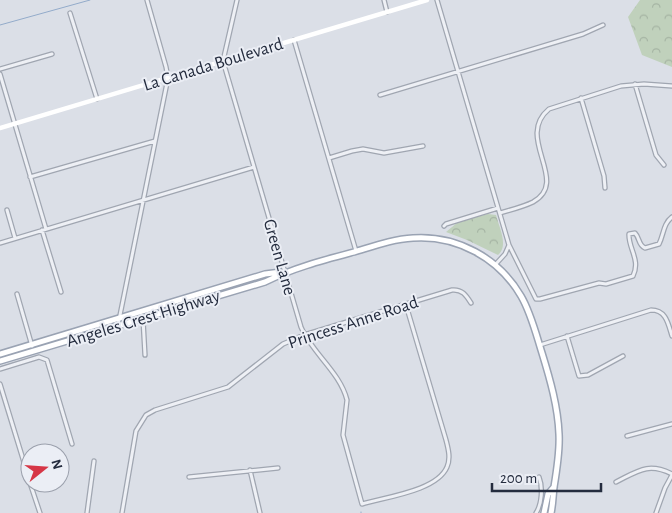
<svg xmlns="http://www.w3.org/2000/svg" width="672" height="513" viewBox="0 0 672 513" font-family="'Alegreya Sans',sans-serif">
  <style>
    .forest { fill: url(#forest-crowns) }
    .lines { fill: none; stroke-linecap: round; stroke-linejoin: round }
    .stream { stroke: #93abca; stroke-width: 1 }
    .street-casing { stroke: #a0a6b1; stroke-width: 5.5 }
    .primary-casing { stroke: #9aa3b3; stroke-width: 8 }
    .street { stroke: #eef0f5; stroke-width: 3 }
    .secondary { stroke: #fff; stroke-width: 4.5 }
    .primary { stroke: #fff; stroke-width: 5 }
    .labels { text-anchor: middle; stroke-width: 4; stroke-linejoin: round; paint-order: stroke }
    .street-label { font-size: 18px; fill: #242c3e; stroke: #ebeef5 }
  </style>
  <defs>
    <pattern id="forest-crowns" width="20" height="18" patternUnits="userSpaceOnUse" patternTransform="scale(1.25)"><rect width="20" height="18" fill="#c0d1bc"/><path d="M2 6a3 3 0 1 1 6 0M12 15a3 3 0 1 1 6 0" fill="none" stroke="#a5b4a3"/></pattern>
  </defs>
  <rect width="100%" height="100%" fill="#dbdfe7"/>
  <path class="forest" d="M640,0h32v67l-30,-12 -14,-38z
    M488,214l8,1c3,12 13,31 2,40l-31,-15 -21,-8 12,-10z"/>
  <g class="lines">
    <path class="stream" d="M0,25l90,-25
      M361,512v1"/>
    <defs>
      <path id="street" d="M237,0l-14,61 78,266c11,26 39,45 46,73l-4,35 19,69c23,-7 75,-13 85,-37 4,-9 1,-19 -1,-27l-40,-135
        M384,0l3,12
        M437,0l72,245 27,54h4l59,-16 7,1 27,-8c8,-16 -5,-28 -4,-42l6,-1c5,5 3,12 10,15l14,-4c5,-10 4,-20 13,-27
        M70,13l27,86
        M294,40l62,211
        M0,69l52,-15
        M0,74l46,155
        M635,84l21,71 8,10
        M380,95l203,-61 20,-9
        M581,98l23,78 1,12
        M329,158l23,-7 11,-2 21,4 39,-7
        M30,177l125,-36
        M7,210l8,28
        M500,213c10,-3 23,-6 33,-11 38,-21 -19,-64 16,-93l72,-23 23,-2 28,2
        M444,226l2,-2 52,-16
        M42,230l19,62
        M0,243l254,-76
        M495,265l10,-11 4,-9
        M17,294l15,52
        M143,319l2,36
        M118,325l50,-247 -2,-11 -19,-67
        M567,336l12,40 9,-1 35,-19
        M540,345l111,-35c15,0 17,13 21,26
        M0,369l39,-12 8,3 25,84
        M0,384l30,98
        M627,436l45,-12
        M250,470l10,43
        M189,477l89,-9
        M616,482c22,-11 32,-20 56,-8
        M30,483l10,30
        M87,513l7,-52
        M122,513l14,-82 10,-16 9,-5 73,-23 55,-43 21,-9 148,-45c10,-1 14,5 19,13
        M536,513c6,-9 7,-26 3,-36
        M656,513l9,-25 7,-13"/>
      <path id="primary" d="M0,354l265,-80 16,-2
        M0,361l265,-79c28,-14 59,-22 89,-30 20,-6 39,-13 59,-14 44,-3 86,20 108,58 10,17 15,38 21,57 8,26 16,54 17,81 1,17 -2,35 -5,53 -1,8 -1,17 -3,26
        M544,513l4,-19 6,-7"/>
    </defs>
    <use href="#street" class="street-casing"/>
    <use href="#primary" class="primary-casing"/>
    <use href="#street" class="street"/>
    <path class="secondary" d="M0,128l427,-128"/>
    <use href="#primary" class="primary"/>
  </g>
  <g class="labels">
    <g class="street-label">
      <text transform="translate(213 64) rotate(-17)" y="6">La Canada Boulevard</text>
      <text transform="translate(280 257) rotate(74)" y="6">Green Lane</text>
      <text transform="translate(143 318) rotate(-17)" y="6">Angeles Crest Highway</text>
      <text transform="translate(353 322) rotate(-18)" y="6">Princess Anne Road</text>
    </g>
  </g>
  <g transform="translate(45 468) rotate(73)"><circle r="24" fill="#ebeef5" stroke="#9ba0ac"/>
  <path d="M0-4L9 19L0 12L-9 19Z" fill="#d63646"/>
  <text y="-8" font-size="14" font-weight="bold" text-anchor="middle" fill="#242c3e">N</text>
  </g>
  <path d="M492 483v8h109v-8" fill="none" stroke="#242c3e" stroke-width="2.5"/>
  <text x="500" y="483" font-size="15" fill="#242c3e" stroke="#ebeef5" stroke-width="4" paint-order="stroke">200 m</text>
</svg>
